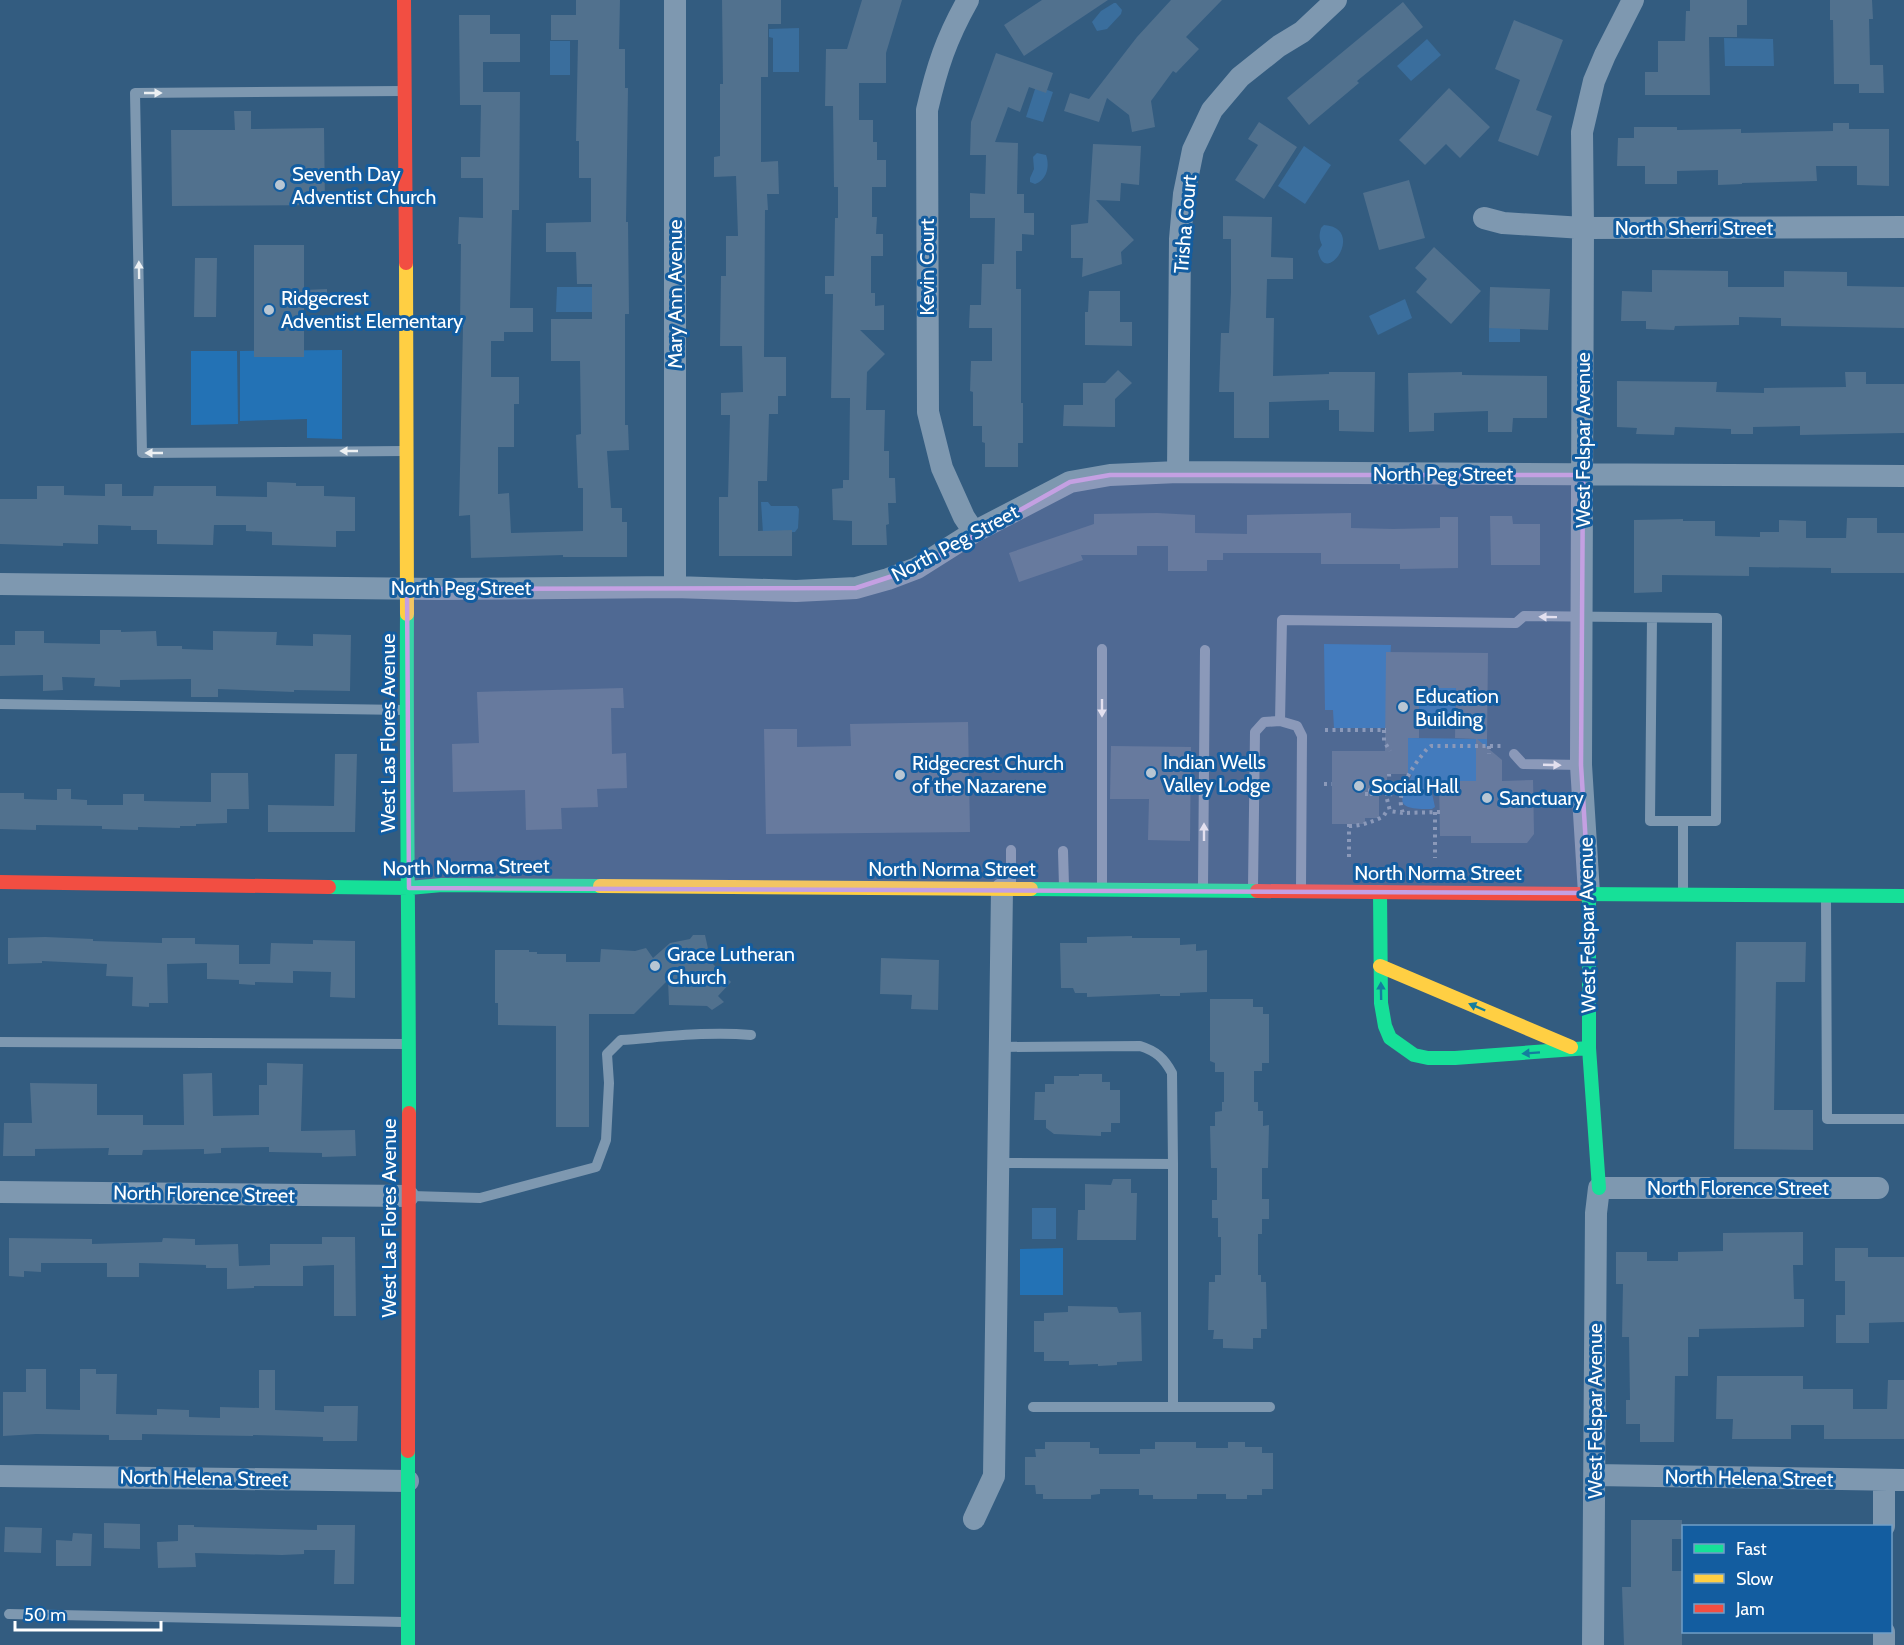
<svg xmlns="http://www.w3.org/2000/svg" width="1904" height="1645" viewBox="0 0 1904 1645" font-family="Cabin,sans-serif">
  <style>
    .green { fill: #2372b5 }
    .water { fill: #3a6e9d }
    .building { fill: #51718e }
    .lines { fill: none; stroke-linecap: round; stroke-linejoin: round }
    .path { stroke: #7e98b0; stroke-width: 4; stroke-dasharray: 3 4.5; stroke-linecap: butt }
    .lane { stroke: #7e98b0; stroke-width: 10 }
    .street { stroke: #7e98b0; stroke-width: 22 }
    .fast { stroke: #16e098; stroke-width: 14 }
    .slow { stroke: #ffcf43; stroke-width: 14 }
    .jam { stroke: #f24e42; stroke-width: 14 }
    .oneway { fill: #ecf0f3 }
    .oneway2 { fill: #147e9e }
    .marked { fill: #c4a0e2; fill-opacity: 0.2; stroke: #c4a0e2; stroke-width: 4.5; stroke-linejoin: round }
    .poi-dot { fill: #b8c6d3; stroke: #135da0; stroke-width: 2 }
    .labels { text-anchor: middle; stroke-width: 6; stroke-linejoin: round; paint-order: stroke }
    .poi-label { font-size: 20px; fill: #fff; stroke: #135da0; text-anchor: start }
    .street-label { font-size: 20px; fill: #fff; stroke: #135da0 }
  </style>
  <rect width="100%" height="100%" fill="#335c80"/>
  <path class="green" d="M342,350v89l-35,-1v-19l-67,2v-70z
    M191,351h46l1,73 -47,1z
    M1324,644l67,1 -5,83h-52l-1,-18h-8z
    M1419,688h37l-1,39 -36,-1z
    M1408,738l79,1v15l-11,27h-44l-1,8 4,18 -3,2c-34,0 -36,-4 -20,-34l-4,-1z
    M1063,1248v47h-43v-46z"/>
  <path class="water" d="M1114,3h2l6,7 -1,4 -14,15 -10,2 -5,-9 9,-11z
    M799,28v44h-26v-34l-4,-1v-8z
    M1724,38l49,1 1,27h-49z
    M1427,39l14,16 -30,26 -14,-15z
    M550,41h20v34h-20z
    M1036,86l17,6 -10,30 -17,-5z
    M1304,146l27,19 -26,39 -27,-18z
    M1037,153l9,2c4,11 1,25 -11,29l-5,-2v-4l4,-9 -1,-12z
    M1324,225c43,3 1,64 -6,26l4,-6c-3,-6 -3,-10 -1,-17z
    M557,287h36v25h-37z
    M1405,299l7,19 -34,17 -9,-19z
    M1489,325h31v17h-31z
    M761,502h7l3,4h26l2,3 -1,19 -3,4 -32,1z
    M1032,1208h24v31h-24z"/>
  <path class="building" d="M576,0h44l-1,49h6v39h3l-2,134h2l1,92h-4v111h3l1,25 -22,1 4,57h11v14h5v35h-64v-2l-92,3 -1,-43 -11,1 4,-189h-3l1,-83h-3l1,-27 24,1v-40h-22v-21h19l1,-52h-21l-1,-90h31v19h30v28h-37v30h37l-1,118h-7l-2,98h23v24h-29v9h-13v36h28v27h-5v43h-16v47l11,-1 2,40 72,-2v-43h-5l-2,-53 5,-1 -1,-73h-29v-42h41v-35h-15l-1,-32h-30v-29l45,-1v-44h-12v-37h-3l2,-101h-27v-25h25z
    M722,0h59v24h-13v53h-7v85l17,-1 1,33h-12l1,16h-3l-1,147h22v39h-8v18h-9l-2,67h-9v50l34,-1v26h-73v-59h9l2,-82h-9v-22l22,-1 -1,-46h-22l1,-70h5v-40h12l-2,-60 -22,1v-20l6,-1v-72h3z
    M862,0h40l-16,53v30h-27v37h14v22h4v18h9v27h-14v30h5l-1,17h7v22h-12v37h4v13l9,-1v25h-24l25,24 -18,18 -1,38h19l-1,41h5v27h6l1,25h-8l1,21 -3,1 1,20h-35v-24l-19,-1 -1,-31 11,-1v-8h6l1,-82h-19l2,-104h-8v-18h9l1,-58h3v-31h-4l-1,-81h-8l1,-57h21z
    M1042,0h66l-84,56 -20,-31z
    M1171,0h51l-36,37 13,12 -23,24 -3,-2 -22,30 4,26 -23,5 -3,-17 -22,-17 -8,24 -35,-11 6,-18 19,6 48,-62z
    M1690,0h57v25h-10v12h-28l1,58h-65v-23h13v-31h27l1,-30h4z
    M1830,0h42l1,19h-4l1,46h13l1,28h-25v-9h-25l-1,-64h-3z
    M1403,2l20,25 -66,54 2,2 -50,42 -22,-27z
    M1514,20l49,20 -27,70 16,6 -14,40 -40,-15 22,-61 -25,-11z
    M996,53l57,20 -7,20 -17,-6 -9,25 -12,-5 -13,35 23,1 -1,51h7v19h10v22l-12,-1v17h-6v38h5v114h2v40h-5v24h-33v-24l-3,-1v-16h-9v-34l-3,-1 1,-30h21v-33h-23l1,-23h11l1,-41h12l1,-46h-25v-25l15,1 1,-39h-16l1,-33z
    M1449,88l41,39 -30,31 -14,-14 -21,21 -26,-25z
    M234,111h17v18l73,-1 1,77 -153,1 -1,-76h64z
    M1259,122l38,25 -33,52 -29,-19 23,-35 -10,-6z
    M1833,123h16v6h40v57l-32,-1v-19h-41l1,15 -75,2v1l-24,1v-15l-41,1v13h-32v-18h-28l1,-28h16v-11h43v3l64,-1v4l92,-2z
    M1093,144l48,2 -2,39 -18,-2 -1,18 -24,-1 38,40 -13,12 1,12 -40,13 1,-19h-12v-33l17,-2z
    M1409,180l16,58 -46,12 -16,-57z
    M1223,216l49,1 -1,40 22,1v21h-26l-1,39h8l-1,58 56,-2v-2h46l-1,60 -35,-1v-21h-10v-10l-60,2v36h-35v-46h-15l2,-59h8l2,-41v-53h-8z
    M254,245h50v45l23,-1v17h-23v51h-50z
    M1434,247l47,44 -30,33 -35,-32 11,-13 -12,-11z
    M195,258h22l-1,59h-22z
    M1652,270l76,1v16h56v-16l63,1v14l57,1v41l-123,-2v-8l-42,-1v8l-64,1 -1,4 -28,-1v-8h-25l1,-30 30,1z
    M1490,287l60,2 -2,41 -59,-2z
    M1089,291h31v31h12v24l-47,-1v-33h3z
    M1118,370l14,13 -17,16v28l-52,-1 1,-21h19v-22h22z
    M1462,372v3l85,1v42h-34l-1,14h-24v-21l-54,2v18l-25,1 -1,-59z
    M1845,372h21v12h38v49l-104,2v-9l-47,1v7h-22v-5l-56,-2 -1,8 -38,-1 1,-6 -20,-1v-46l100,1 -1,10 48,1v-5l82,-1z
    M267,482l29,1v3h28v10l31,1v34h-19v16l-64,-2v-13l-26,-1v-6h-32l-1,20 -56,-1v-14h-26v-4l-33,-1v19l-35,-1v3l-63,-2v-45h37v-13h27v9l41,1v-12h17v12h31l1,-10h62v10l51,1z
    M1157,513l38,2v18l52,1v-19l104,-2v15l42,1 47,-1v-11h18v51l-58,1v-5h-79v-11h-98v7h-16v11h-39v-25h-31v9h-56l2,5 -64,22 -10,-29 85,-29v-10z
    M1490,516h22l1,8h27v41h-49z
    M1847,518h30v15h27v40h-73v-5l-82,-1v9l-87,-1v17l-28,1v-73l49,-1v2h32v15l45,1v-5h19v-12l27,1v17h40z
    M100,630h21v2l35,-1 1,15h25v3l31,1v-19l64,1 -1,13 37,1v-12l38,1 -1,56 -56,-1v2l-76,-3v8h-27v-18l-71,1v7l-26,-1 1,-8 -33,-1 1,13 -20,1v-16l-43,1v-31h15v-14h29v12l56,1z
    M1386,652l102,1 -1,86h-10l25,21v21l31,-1 1,54 -7,9h-56v-7h-31l-1,-55h37v-42l-21,-1 1,-50h-37v50h-11v36h-21v14h-8v30h-14v6h-33v-73h53z
    M623,688l1,20h-13l1,46 14,-1 1,35 -30,1 1,18 -37,1 1,21 -36,1 -1,-40 -72,2 -1,-48 27,-1 -2,-51z
    M968,722l2,110 -204,2 -2,-105h33v18l54,-1 -1,-22z
    M1111,746l80,1 -1,94 -42,-1 1,-41h-39z
    M335,754h22l-2,78h-87v-27l66,1z
    M211,773h37l1,36h-22v14l-31,1v2h-16v2l-42,-1v3l-36,-1v-3l-66,-1v5l-36,-1v-36h24v6l33,1v-11h14v10l16,1v5h36v-11h21v7l67,1z
    M693,935h12l6,27 20,20 -13,14 6,6 -12,8 -5,-4 -38,-1 -1,-25 -34,34h-45v113h-33v-101l-58,-1v-22h-3v-53h34v2h8v2h29v8h34l1,-13 34,2 11,-3 7,10 17,-15 20,-4z
    M1132,936v2h48v7l16,-1v7l11,-1v42l-27,1v3h-20v-2l-73,3v-4h-12l-2,-5h-12l-1,-45h27v-6z
    M45,937l48,2v2l69,2v-5h33v6l44,1v19h31l1,-21 42,1v-4l42,1v57l-25,-1 1,-25 -38,-1v12l-38,-1v3l-16,-1v-4l-32,-1v-16l-40,1 1,39h-19v4l-17,-1 1,-29 -27,-1 1,-12 -65,-3v2l-34,1v-26z
    M1736,942h70l-1,40h-29l-2,128h39v40l-79,-1z
    M881,958l58,2 -1,50 -27,-1 1,-14 -32,-1z
    M1210,999h43v8h10v7h6v49h-7v8h-8v31h4v9h5v15l6,-1 -1,43h-6v31h7v20h-7v15h-4v41h3v7h5l1,47h-6v9h-8v11l-30,-1v-9h-10l1,-9h-6l1,-48h6v-7h6v-38h-3v-19h-6v-18h5v-32h-6l-1,-42h5v-14l7,-1v-9h2v-30h-9v-9l-5,-2z
    M267,1063l36,1 -2,67 54,-1 1,26 -34,1v-4l-53,-1v-5l-48,1v5l-17,1v-5l-61,1 -1,5h-34l1,-7 -74,1v7h-32l1,-33h28l-2,-40 67,1v31h46v10h41l-1,-51 29,-1 1,43 46,-1v-30h8z
    M1079,1074h23v8h8v8h10v33h-9v9h-10v4l-47,-2 -8,-6v-8h-12l1,-28h10v-8h9v-8h25z
    M1113,1179h18v14h6l-1,47h-59l1,-30h7v-26l26,1z
    M1803,1232v33h-10l1,34h10v28l-105,2v8h-11v39h-13l-1,66h-34v-18h-14v-24h4l-1,-63h-7l1,-53h-7v-32h31v9h31v-9l45,-1v-18z
    M322,1237h33l1,79h-22v-51l-31,1v20h-49v2l-27,1v-21h-21v-3l-67,-2v14h-32v-14h-66v9l-17,-1v6l-15,-1v-38l83,1v5l70,-2 1,-4 32,1v6l43,-1 1,22 31,-1v-21h52z
    M1835,1248h33v9h36v65l-35,1v20h-33v-28h9v-34h-10z
    M1068,1306l49,1 2,6 22,-1 1,49 -25,1v3l-19,1v-2l-29,1v-4h-25v-9h-10v-31h10v-8l24,-1z
    M26,1369h20v40l34,1v-41h16v5h21l-1,40 41,1v-6l32,1v7l31,1v-11l39,1v-38h16v40l49,2v-6h34l-1,35h-34v-4l-70,-2v1l-111,-2v6h-33v-5l-73,-1 -33,2v-44h23z
    M1717,1376h86v13h50v20h34l1,-29h16v59h-80v-14h-33v14h-59l1,-20h-17z
    M1045,1442h45v6h9v6h41v-5h15v-7h41v6h32v-6h17v5h17v6h11v36h-11v6h-15v4h-21v-5h-29v5h-44v-4h-14v-6h-39v5l-9,1v4h-48v-5h-7l-1,-9h-10v-28h11l-1,-8h10z
    M1631,1520h51v19h-10v32h10v74h-58l-2,-58h9z
    M104,1523l36,1v25l-36,-1z
    M178,1525h16v2l123,3v-5h38l-1,59h-20l1,-34h-31v4l-22,1 -87,-2 1,14 -38,1 -1,-26 21,-1z
    M5,1527l37,1 -1,25 -37,-1z
    M73,1533l19,1 -1,32h-35v-26l16,1z"/>
  <g class="lines">
    <path class="path" d="M1325,730h61
      M1384,730v11l6,10
      M1489,746v8
      M1324,784h8
      M1365,794h5v-6
      M1370,794h20l-1,-20
      M1435,812v46
      M1440,812l-37,1c-9,-21 11,-49 24,-64l4,-3h73
      M1403,813l-13,-2 -3,-12 6,-8 11,-5
      M1349,824v34
      M1349,826c12,0 22,-4 34,-9l5,-8"/>
    <path class="lane" d="M403,91l-268,2 7,360 262,-2
      M0,704l405,6
      M1280,721l2,-101 234,3 8,-7 193,2 -1,203h-66l2,-203
      M1514,754l9,10 58,1
      M1063,851l1,35
      M1011,886v-36
      M1203,887l2,-237
      M1253,887l2,-155 9,-10 16,-1 17,5 5,10 -1,152
      M1102,889v-240
      M1683,893v-72
      M1826,898l1,221h77
      M0,1042l408,2
      M1000,1047l140,-1c16,5 24,12 32,27l1,91
      M999,1163l174,1v243h-140
      M412,1196l68,2 116,-31 10,-27 3,-57 -2,-29 14,-14c43,-3 87,-9 130,-5
      M1173,1407h97
      M9,1614l395,8"/>
    <path class="street" d="M968,0c-22,39 -31,67 -41,110l1,302 14,56 22,49 10,15
      M1484,218l19,5 80,5 321,-1
      M1178,472l2,-233 4,-45 9,-44 19,-40 28,-33 39,-31 23,-14 34,-32
      M0,584l437,5 238,-2 121,4 60,-3 32,-9 29,-11 57,-36 96,-50 40,-7 68,-3 726,4
      M675,587v-587
      M1589,893l-8,-128 2,-537 -1,-96 12,-51 11,-26 28,-55
      M0,1192l408,4
      M1595,1475l309,5
      M0,1476l408,5
      M974,1519l20,-43 8,-587
      M1884,1526v-46
      M1593,1645l3,-432 3,-25h279
      M1884,1645v-13"/>
    <path class="fast" d="M407,614c-1,167 2,333 2,499
      M329,887l80,1 33,-3 158,1
      M1031,889l226,2
      M1380,892l1,111 4,23 5,12 24,17 14,3h27l134,-10
      M1589,893v155l10,140
      M1579,894l325,2
      M408,1645v-194"/>
    <path class="slow" d="M406,263l1,351
      M600,886l431,3
      M1380,966l191,81"/>
    <path class="jam" d="M404,0l2,263
      M0,882l329,5
      M1257,891l322,3
      M408,1451l1,-338"/>
  </g>
  <defs><path id="oneway-solid" d="M-6-.8H1V-3.2L6.5 0L1 3.2V.8H-6Z" transform="scale(1.5)"/></defs>
  <g class="oneway">
    <use href="#oneway-solid" transform="translate(153 93)"/>
    <use href="#oneway-solid" transform="translate(139 270) rotate(-91)"/>
    <use href="#oneway-solid" transform="translate(349 451) rotate(180)"/>
    <use href="#oneway-solid" transform="translate(154 453) rotate(180)"/>
    <use href="#oneway-solid" transform="translate(1548 617) rotate(-179)"/>
    <use href="#oneway-solid" transform="translate(1102 708) rotate(90)"/>
    <use href="#oneway-solid" transform="translate(1552 765) rotate(2)"/>
    <use href="#oneway-solid" transform="translate(1204 832) rotate(-90)"/>
  </g>
  <g class="oneway2">
    <use href="#oneway-solid" transform="translate(1381 991) rotate(-91)"/>
    <use href="#oneway-solid" transform="translate(1477 1007) rotate(-157)"/>
    <use href="#oneway-solid" transform="translate(1531 1053) rotate(176)"/>
  </g>
  <path class="marked" d="M1110,475h473l-2,290 8,128 -1180,-5 -2,-299 449,-1 61,-20 153,-86z"/>
  <g class="poi-dot">
    <circle cx="280" cy="185" r="6"/>
    <circle cx="269" cy="310" r="6"/>
    <circle cx="1403" cy="707" r="6"/>
    <circle cx="1151" cy="773" r="6"/>
    <circle cx="900" cy="775" r="6"/>
    <circle cx="1359" cy="786" r="6"/>
    <circle cx="1487" cy="798" r="6"/>
    <circle cx="655" cy="966" r="6"/>
  </g>
  <g class="labels">
    <g class="poi-label">
      <text x="292" y="181">Seventh Day<tspan x="292" dy="23">Adventist Church</tspan></text>
      <text x="281" y="305">Ridgecrest<tspan x="281" dy="23">Adventist Elementary</tspan></text>
      <text x="1415" y="703">Education<tspan x="1415" dy="23">Building</tspan></text>
      <text x="1163" y="769">Indian Wells<tspan x="1163" dy="23">Valley Lodge</tspan></text>
      <text x="912" y="770">Ridgecrest Church<tspan x="912" dy="23">of the Nazarene</tspan></text>
      <text x="1371" y="793">Social Hall</text>
      <text x="1499" y="805">Sanctuary</text>
      <text x="667" y="961">Grace Lutheran<tspan x="667" dy="23">Church</tspan></text>
    </g>
    <g class="street-label">
      <text transform="translate(1185 224) rotate(-85)" y="7">Trisha Court</text>
      <text x="1694" y="235">North Sherri Street</text>
      <text transform="translate(927 267) rotate(-90)" y="7">Kevin Court</text>
      <text transform="translate(675 294) rotate(-90)" y="7">Mary Ann Avenue</text>
      <text transform="translate(1583 440) rotate(-90)" y="7">West Felspar Avenue</text>
      <text x="1443" y="481">North Peg Street</text>
      <text transform="translate(955 543) rotate(-28)" y="7">North Peg Street</text>
      <text x="461" y="595">North Peg Street</text>
      <text transform="translate(388 733) rotate(-90)" y="7">West Las Flores Avenue</text>
      <text transform="translate(466 867) rotate(-1)" y="7">North Norma Street</text>
      <text x="952" y="876">North Norma Street</text>
      <text x="1438" y="880">North Norma Street</text>
      <text transform="translate(1587 925) rotate(-91)" y="7">West Felspar Avenue</text>
      <text x="1738" y="1195">North Florence Street</text>
      <text transform="translate(204 1194) rotate(1)" y="7">North Florence Street</text>
      <text transform="translate(389 1218) rotate(-90)" y="7">West Las Flores Avenue</text>
      <text transform="translate(1595 1411) rotate(-90)" y="7">West Felspar Avenue</text>
      <text transform="translate(204 1478) rotate(1)" y="7">North Helena Street</text>
      <text transform="translate(1749 1478) rotate(1)" y="7">North Helena Street</text>
    </g>
  </g>
  <rect x="1682" y="1525" width="210" height="108" fill="#135da0" stroke="#719ec6" stroke-width="1.5"/>
  <rect x="1694" y="1544" width="30" height="9" fill="#16e098" stroke="#719ec6" stroke-width="1.5"/>
  <text x="1736" y="1555" font-size="18" fill="#ffffff">Fast</text>
  <rect x="1694" y="1574" width="30" height="9" fill="#ffcf43" stroke="#719ec6" stroke-width="1.5"/>
  <text x="1736" y="1585" font-size="18" fill="#ffffff">Slow</text>
  <rect x="1694" y="1604" width="30" height="9" fill="#f24e42" stroke="#719ec6" stroke-width="1.5"/>
  <text x="1736" y="1615" font-size="18" fill="#ffffff">Jam</text>
  <path d="M15 1621v9h146v-9" fill="none" stroke="#ffffff" stroke-width="3"/>
  <text x="24" y="1621" font-size="18" fill="#ffffff" stroke="#135da0" stroke-width="4.5" paint-order="stroke">50 m</text>
</svg>
